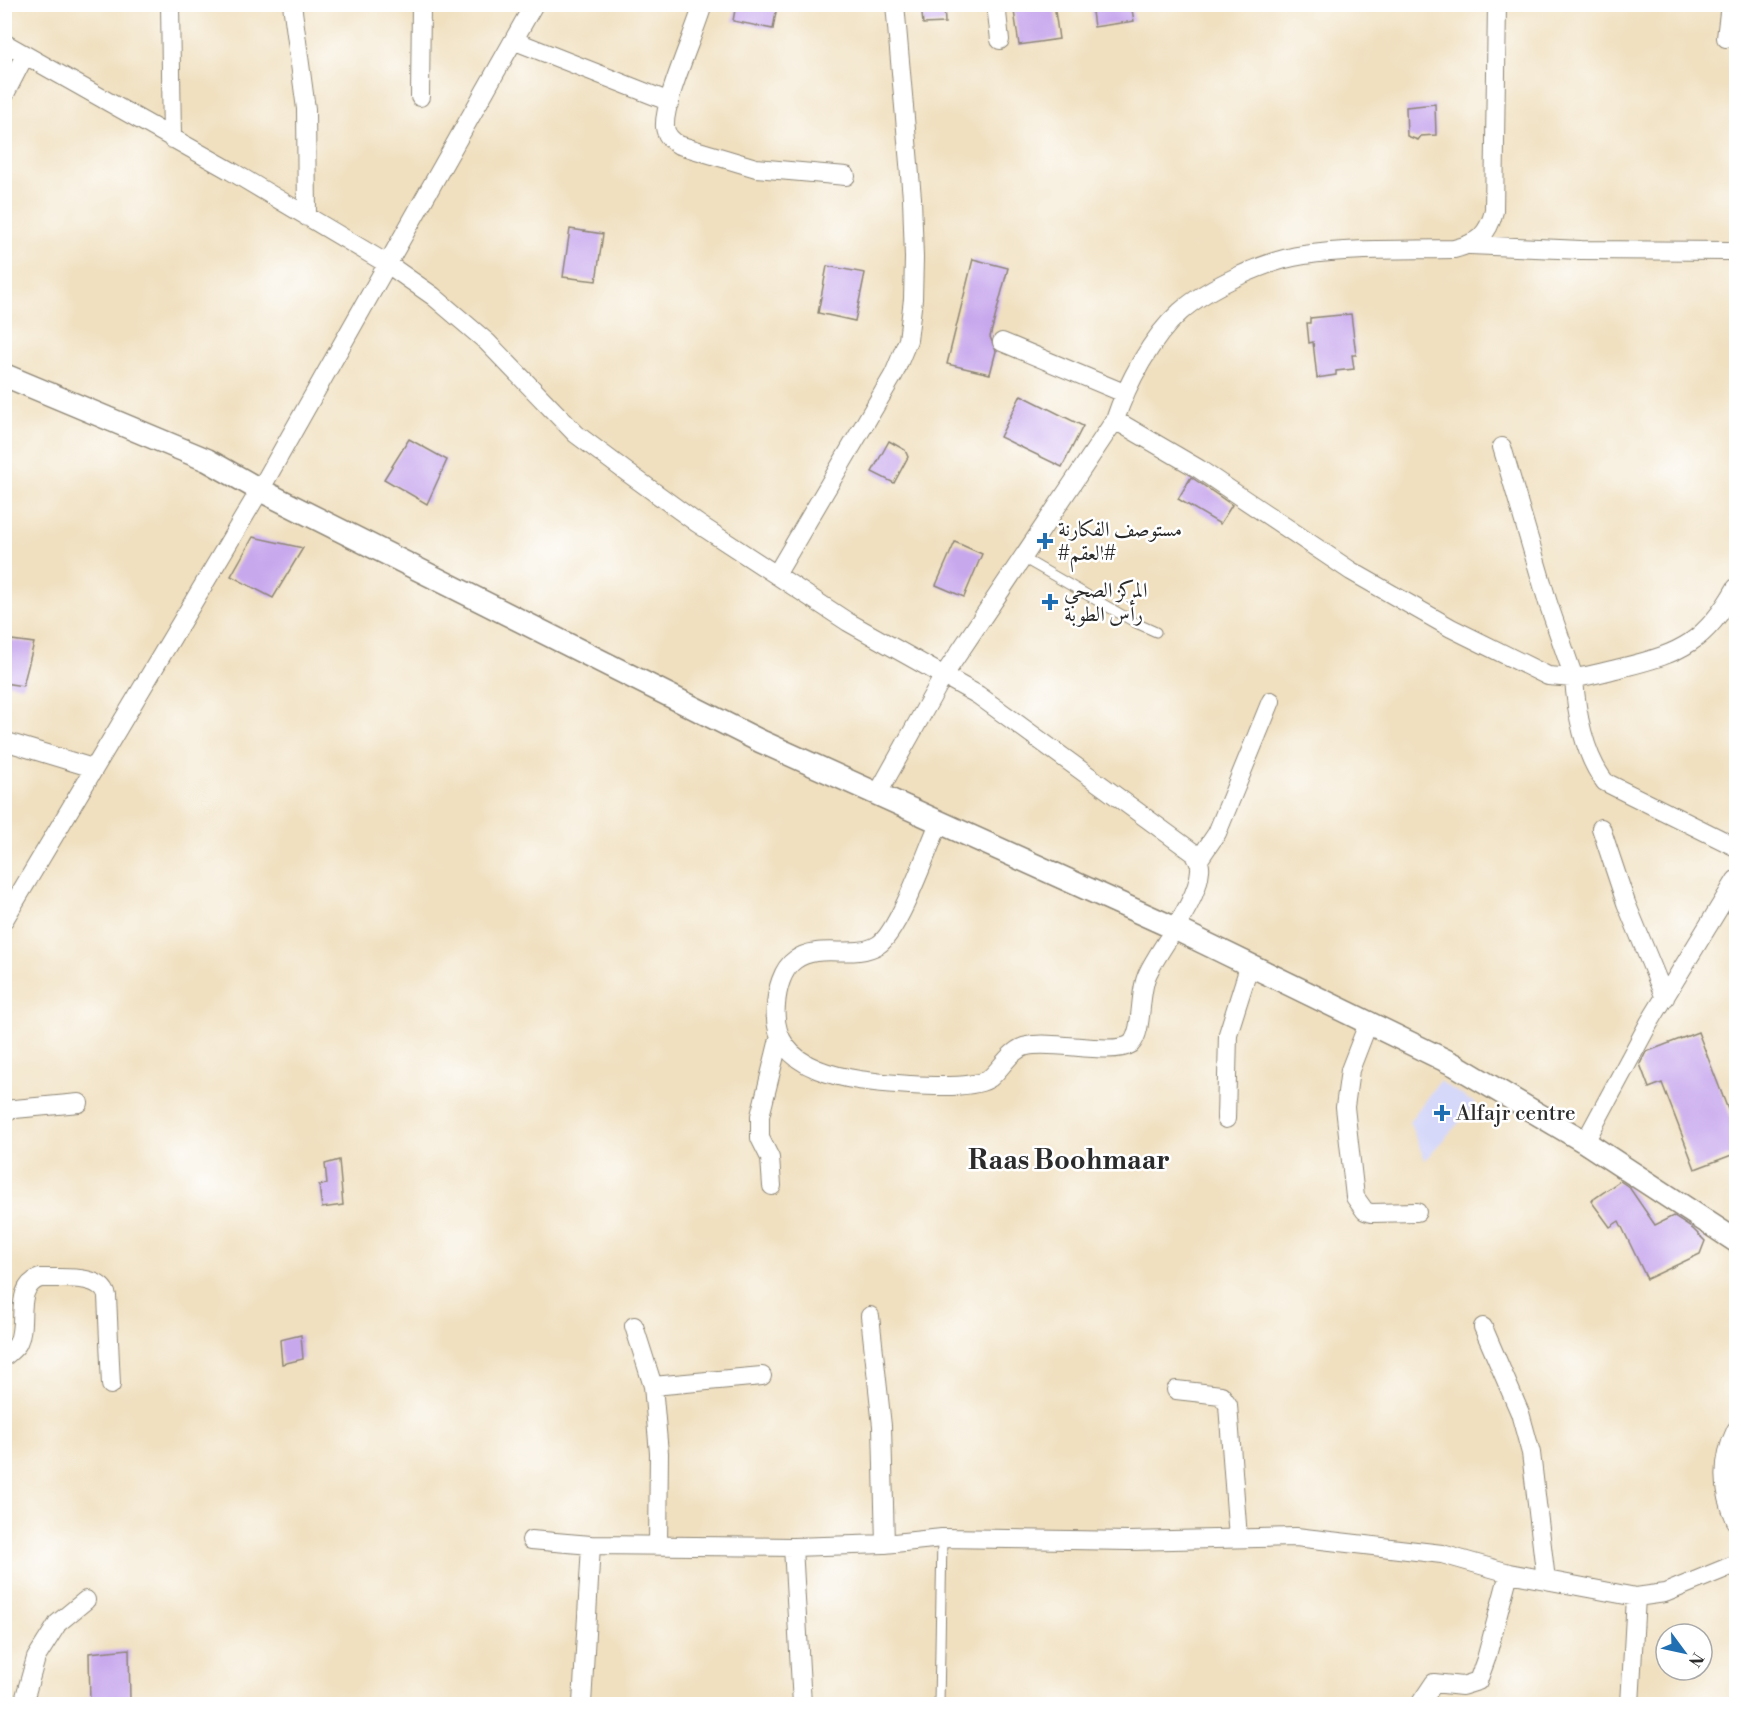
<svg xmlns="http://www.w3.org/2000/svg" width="1741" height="1709" viewBox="0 0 1741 1709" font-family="'Libre Bodoni',Amiri,serif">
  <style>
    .built { fill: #d6d8f9 }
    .building { fill: #c8a8ed }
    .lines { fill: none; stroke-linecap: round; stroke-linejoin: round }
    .service-casing { stroke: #8e8676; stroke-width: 11 }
    .minor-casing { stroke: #8e8676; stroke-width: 20 }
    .tertiary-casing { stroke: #8e8676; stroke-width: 25 }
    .service { stroke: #fff; stroke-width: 9 }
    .minor { stroke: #fff; stroke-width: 18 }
    .tertiary { stroke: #fff; stroke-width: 22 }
    .poi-dot { fill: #1f6fb2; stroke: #fff; stroke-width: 2 }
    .labels { text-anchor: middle; stroke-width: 5; stroke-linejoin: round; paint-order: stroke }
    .poi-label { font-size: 21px; fill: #2b2b2b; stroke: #fff; text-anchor: start }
    .district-label { font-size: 27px; font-weight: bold; fill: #2b2b2b; stroke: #fff }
  </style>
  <rect width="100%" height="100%" fill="#fff"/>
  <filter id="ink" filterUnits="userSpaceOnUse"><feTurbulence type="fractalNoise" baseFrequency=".0167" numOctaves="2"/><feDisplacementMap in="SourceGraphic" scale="12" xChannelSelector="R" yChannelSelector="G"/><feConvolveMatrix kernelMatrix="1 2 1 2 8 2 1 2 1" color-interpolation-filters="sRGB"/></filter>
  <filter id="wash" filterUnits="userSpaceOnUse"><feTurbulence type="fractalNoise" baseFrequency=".008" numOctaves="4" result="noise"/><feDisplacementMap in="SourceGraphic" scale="24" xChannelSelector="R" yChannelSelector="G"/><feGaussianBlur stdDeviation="1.35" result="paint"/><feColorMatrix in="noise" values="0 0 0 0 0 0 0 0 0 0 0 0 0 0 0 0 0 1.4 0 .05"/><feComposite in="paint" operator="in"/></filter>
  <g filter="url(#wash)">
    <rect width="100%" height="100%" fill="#f0e0c0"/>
    <path class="built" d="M1439,1081l37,23 -51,56 -16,-38z"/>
    <g id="blocks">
      <path class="building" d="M736,4l41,2 -4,23 -40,-8z
        M921,4h23l1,19 -22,1z
        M1013,4h41l5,35 -40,6z
        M1091,4h40l3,17 -40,6z
        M1435,104l1,31 -15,1 -3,4 -11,-4 -1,-29z
        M570,229l33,5 -7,47 -33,-4z
        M973,259l35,9 -18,69 6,14 -6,23 -43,-10z
        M827,266l38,7 -10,48 -37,-8z
        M1351,314l5,41h-4l2,14 -18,2v4l-19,3 -4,-36 -4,1 -2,-20h3v-5z
        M1021,395l62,31 -21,41 -62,-30z
        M409,439l38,21 -20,44 -43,-25z
        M889,441l16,9 3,7 -14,26 -22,-11z
        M1191,477l41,28 -12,19 -42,-25z
        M253,537l50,11 -30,50 -42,-22z
        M955,542l27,12 -18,43 -28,-12z
        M4,639l30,4 -11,43 -19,-3z
        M1698,1032l39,101v20l-42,16 -33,-86 -13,5 -9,-24 6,-12z
        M339,1160l4,45 -21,3 -3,-23 8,-1 -2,-20z
        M1620,1181l9,6 26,38 18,-9 20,13 12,12 -5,13 -53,25 -28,-58 -9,6 -19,-26z
        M301,1335l2,24 -21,5 -2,-24z
        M129,1649l1,52 -40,3 -1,-51z"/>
    </g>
  </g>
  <g filter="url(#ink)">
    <use href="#blocks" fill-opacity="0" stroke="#8e8676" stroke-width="1.5"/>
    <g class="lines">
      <defs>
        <path id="service" d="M1023,558l113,65 20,9
          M939,1704l3,-166"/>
        <path id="minor" d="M170,4l2,135
          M292,4l14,105 1,108
          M703,4c-8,29 -40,98 -38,123 1,9 7,14 14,18l77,23 90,8
          M996,4l4,36
          M1726,38l4,-34
          M515,41l155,61
          M4,43l227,128 158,94 44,31 54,46 89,92 52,39 69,50 151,99 130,73 216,158c3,6 7,11 6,17 -2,33 -38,73 -52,103 -10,20 -4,57 -17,71 -19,12 -78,-4 -104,2 -16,3 -25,22 -37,32 -15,11 -63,8 -81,7 -52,-4 -140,-8 -133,-80 1,-15 6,-36 19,-45 24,-18 58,0 83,-15 21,-13 50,-97 61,-122
          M4,96l21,-41
          M420,97l1,-93
          M1470,245l111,5 148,1 7,3
          M1002,342l122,51
          M1115,420l84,49 152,102 100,57 97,48 26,2c2,33 10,77 31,104l131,65
          M1502,447l46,156 26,75c17,-2 33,-7 50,-11 58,-14 82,-26 112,-79
          M776,575l118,-201 14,-34 5,-41 1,-41 -2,-60 -17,-194
          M4,741l89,27
          M877,795l67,-120 171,-255c12,-36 36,-82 65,-108 28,-25 87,-52 124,-57 49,-7 100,-5 150,-6 24,-6 34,-14 40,-38l3,-207
          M1601,828l25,75 39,95
          M1198,861l19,-28 54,-132
          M4,920l256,-430 274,-486
          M1369,1021l-19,49 -5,37 10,90 10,14 6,2 46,-1
          M4,1110l75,-7
          M1226,1119l2,-85 22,-70
          M1585,1142l64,-119 87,-143
          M772,1186l-2,-28 -10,-20v-22l19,-77
          M870,1316l12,110 3,118
          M634,1326l19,60 6,67 -1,92
          M1483,1327l37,86 11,40 15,127
          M4,1357c4,-4 12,-9 14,-14 10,-21 -5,-55 22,-65 20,1 61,-5 67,18l4,89
          M653,1386l109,-10
          M1176,1390l45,5 7,10 10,133
          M1736,1430c-15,31 -14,60 0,91
          M531,1540l60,5 202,2 92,-3 57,-6 187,3 167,-4 146,17 67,19 127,24 29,-4 71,-29
          M793,1547l9,157
          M23,1704l13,-46 22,-35 28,-23
          M582,1704l9,-159
          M1420,1704l14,-21 28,3 16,-5 8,-22 23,-86
          M1630,1704l6,-107"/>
        <path id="tertiary" d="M4,375l203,85 53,30 500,251 414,187 281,137 130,77 151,99"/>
      </defs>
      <use href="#service" class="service-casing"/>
      <use href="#minor" class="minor-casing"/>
      <use href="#tertiary" class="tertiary-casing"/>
      <use href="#service" class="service"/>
      <use href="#minor" class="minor"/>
      <use href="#tertiary" class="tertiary"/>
    </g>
  </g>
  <g class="poi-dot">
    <path d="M1042 532h6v6h6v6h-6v6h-6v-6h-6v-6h6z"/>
    <path d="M1047 593h6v6h6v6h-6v6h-6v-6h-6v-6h6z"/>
    <path d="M1439 1104h6v6h6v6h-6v6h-6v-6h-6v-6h6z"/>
  </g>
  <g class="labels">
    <g class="poi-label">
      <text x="1058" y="536">مستوصف الفكارنة<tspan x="1058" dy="24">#العقم#</tspan></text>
      <text x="1064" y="597">المركز الصحي<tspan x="1064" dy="24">رأس الطوبة</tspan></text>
      <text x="1456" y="1120">Alfajr centre</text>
    </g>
    <g class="district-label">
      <text x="1069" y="1169">Raas Boohmaar</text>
    </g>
  </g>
  <rect width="1741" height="1709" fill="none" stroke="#fff" stroke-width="24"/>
  <g transform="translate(1684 1652) rotate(123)"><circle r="28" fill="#ffffff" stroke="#aaaaaa" stroke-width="1.5"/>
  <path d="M0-4.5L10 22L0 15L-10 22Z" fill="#1f6fb2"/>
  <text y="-9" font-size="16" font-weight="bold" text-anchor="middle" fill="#2b2b2b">N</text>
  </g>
</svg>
